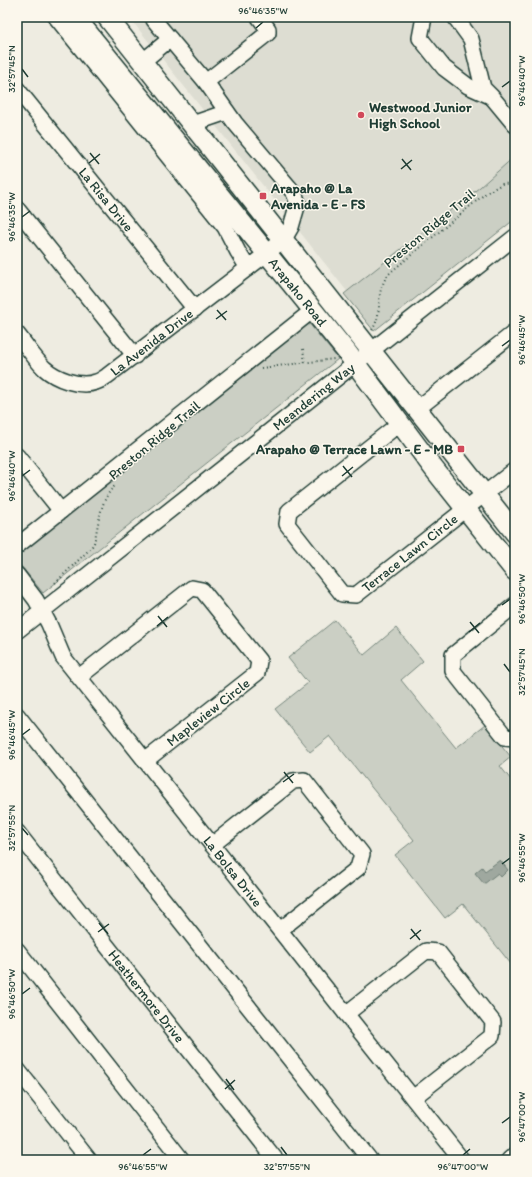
<svg xmlns="http://www.w3.org/2000/svg" width="532" height="1177" viewBox="0 0 532 1177" font-family="Itim,sans-serif">
  <style>
    .built { fill: #ddddd2 }
    .green { fill: #cbcfc4; stroke: #75867c }
    .water { fill: #9fa89f; stroke: #6c7d74 }
    .lines { fill: none; stroke-linecap: round; stroke-linejoin: round }
    .minor-casing { stroke: #1f3d34; stroke-width: 18 }
    .major-casing { stroke: #1f3d34; stroke-width: 22 }
    .path { stroke: #1f3d34; stroke-width: 2; stroke-dasharray: 1 3; stroke-linecap: butt }
    .minor { stroke: #fbf7ec; stroke-width: 15 }
    .major { stroke: #fbf7ec; stroke-width: 19 }
    .ticks { fill: none; stroke: #1f3d34; stroke-width: 1.5 }
    .poi-dot { fill: #d1495b; stroke: #fbf7ec; stroke-width: 1.5 }
    .labels { text-anchor: middle; stroke-width: 3; stroke-linejoin: round; paint-order: stroke }
    .poi-label { font-size: 14px; font-weight: bold; fill: #1f3d34; stroke: #fbf7ec; text-anchor: start }
    .street-label { font-size: 14px; fill: #1f3d34; stroke: #fbf7ec }
    .neatline { fill: none; stroke: #1f3d34; stroke-width: 1.5 }
    .ticks-label { font-size: 10px; text-anchor: middle; fill: #1f3d34 }
  </style>
  <rect width="100%" height="100%" fill="#eeece1"/>
  <filter id="ink" filterUnits="userSpaceOnUse"><feTurbulence type="fractalNoise" baseFrequency=".025" numOctaves="2"/><feDisplacementMap in="SourceGraphic" scale="8" xChannelSelector="R" yChannelSelector="G"/><feConvolveMatrix kernelMatrix="1 2 1 2 8 2 1 2 1" color-interpolation-filters="sRGB"/></filter>
  <g filter="url(#ink)">
    <path class="built" d="M129,17h386v197l-142,110z"/>
    <path class="green" d="M515,156v63l-141,112 -30,-37 136,-107z
      M308,322l30,37 -295,234 -26,-32v-8z
      M335,620l29,35 32,-27 27,33 -22,19 55,68 29,-23 26,32 -11,9 15,19v184l-52,-65 -18,14 -50,-63 19,-15 -84,-104 -20,16 -35,-43 33,-26 -20,-25z"/>
    <path class="water" d="M500,860l8,10 -7,7 -3,-4 -14,11 -9,-11 7,-6 3,4z"/>
    <g class="lines">
      <defs>
        <g id="minor">
          <path d="M56,17l169,210 13,25 10,16"/>
          <path d="M424,17l-4,21 24,30 24,18 22,10"/>
          <path d="M455,17l16,22 12,49 8,8 24,29"/>
          <path d="M142,62l28,-23"/>
          <path d="M206,82l62,-49v-4l-9,-12"/>
          <path id="s1" d="M17,89l178,220"/>
          <path d="M192,124l35,-12"/>
          <path d="M17,209l118,147"/>
          <path id="s2" d="M17,334c9,11 17,24 27,34 12,11 36,20 52,14 4,-1 8,-4 11,-6l159,-122 18,-15 7,-12 7,-24 -4,-10 -59,-70 -29,-41 -52,-62 -1,-3"/>
          <path d="M417,409l98,-77"/>
          <path id="s3" d="M400,423l-111,88 -2,13 55,70 14,1 159,-125"/>
          <path d="M17,456l44,55"/>
          <path d="M17,546l296,-236"/>
          <path id="s4" d="M17,575l19,25 13,24 14,33 399,503"/>
          <path d="M515,605l-62,50v16l52,66 10,1"/>
          <path id="s5" d="M17,631l498,-394"/>
          <path d="M79,677l113,-89 10,2 57,71 -2,12 -112,88"/>
          <path d="M17,715l353,445"/>
          <path id="s6" d="M17,832l259,328"/>
          <path d="M212,845l81,-64 11,-1 58,74 -4,14 -78,62"/>
          <path d="M17,950l165,210"/>
          <path d="M346,1014l80,-63 12,1 55,70 -1,14 -79,62"/>
          <path d="M17,1069l72,91"/>
          <path d="M509,1160l6,-5"/>
        </g>
        <g id="major">
          <path id="s7" d="M75,17l271,334 88,118 81,102"/>
          <path d="M107,17l408,516"/>
        </g>
      </defs>
      <use href="#minor" class="minor-casing"/>
      <use href="#major" class="major-casing"/>
      <path class="path" d="M372,330c11,-17 4,-31 11,-46 2,-6 5,-9 9,-13l94,-78 16,-9 13,-1
        M303,349l2,14
        M261,368l73,-9
        M55,583l36,-35 3,-5c5,-20 6,-45 22,-58"/>
      <use href="#minor" class="minor"/>
      <use href="#major" class="major"/>
    </g>
  </g>
  <path class="ticks" d="M256,28l7,-6M22,69l6,8M502,87l8,-6M90,153l9,11M402,159l9,11M89,163l11,-9M401,169l11,-9M22,217l8,-6M217,310l9,10M216,319l11,-8M502,346l8,-6M343,466l9,11M22,476l8,-6M342,476l11,-9M502,605l8,-6M158,616l9,11M470,622l9,11M157,626l11,-9M469,632l11,-9M504,664l6,8M22,735l8,-6M284,772l9,11M283,782l11,-8M22,828l6,7M502,864l8,-6M99,923l9,11M411,929l9,11M98,932l11,-8M410,939l11,-9M22,994l8,-6M226,1079l8,11M225,1089l10,-9M502,1123l8,-6M281,1147l6,8M143,1155l8,-6M463,1155l7,-6"/>
  <g class="poi-dot">
    <circle cx="361" cy="115" r="4"/>
    <rect x="259" y="192" width="8" height="8" rx="2"/>
    <rect x="457" y="445" width="8" height="8" rx="2"/>
  </g>
  <g class="labels">
    <g class="poi-label">
      <text x="369" y="112">Westwood Junior<tspan x="369" dy="16">High School</tspan></text>
      <text x="271" y="193">Arapaho @ La<tspan x="271" dy="16">Avenida - E - FS</tspan></text>
      <text x="453" y="454" text-anchor="end">Arapaho @ Terrace Lawn - E - MB</text>
    </g>
    <g class="street-label">
      <text dy="5" stroke="none"><textPath href="#s1" startOffset="142">La Risa Drive</textPath></text>
      <text transform="translate(429 228) rotate(-40)" y="5">Preston Ridge Trail</text>
      <text dy="5" stroke="none"><textPath href="#s7" startOffset="354">Arapaho Road</textPath></text>
      <text dy="5" stroke="none"><textPath href="#s2" startOffset="168">La Avenida Drive</textPath></text>
      <text dy="5" stroke="none"><textPath href="#s5" startOffset="378">Meandering Way</textPath></text>
      <text transform="translate(154 440) rotate(-40)" y="5">Preston Ridge Trail</text>
      <text dy="5" stroke="none"><textPath href="#s3" startOffset="326">Terrace Lawn Circle</textPath></text>
      <text transform="translate(208 712) rotate(-38)" y="5">Mapleview Circle</text>
      <text dy="5" stroke="none"><textPath href="#s4" startOffset="368">La Bolsa Drive</textPath></text>
      <text dy="5" stroke="none"><textPath href="#s6" startOffset="209">Heathermore Drive</textPath></text>
    </g>
  </g>
  <rect width="532" height="1177" fill="none" stroke="#fbf7ec" stroke-width="44"/>
  <rect x="22" y="22" width="488" height="1133" class="neatline"/>
  <g class="ticks-label">
    <text x="263" y="14">96°46'35"W</text>
    <text transform="translate(11 69) rotate(-90)" y="4">32°57'45"N</text>
    <text transform="translate(521 81) rotate(-90)" y="4">96°46'40"W</text>
    <text transform="translate(11 217) rotate(-90)" y="4">96°46'35"W</text>
    <text transform="translate(521 340) rotate(-90)" y="4">96°46'45"W</text>
    <text transform="translate(11 476) rotate(-90)" y="4">96°46'40"W</text>
    <text transform="translate(521 599) rotate(-90)" y="4">96°46'50"W</text>
    <text transform="translate(521 672) rotate(-90)" y="4">32°57'45"N</text>
    <text transform="translate(11 735) rotate(-90)" y="4">96°46'45"W</text>
    <text transform="translate(11 828) rotate(-90)" y="4">32°57'55"N</text>
    <text transform="translate(521 858) rotate(-90)" y="4">96°46'55"W</text>
    <text transform="translate(11 994) rotate(-90)" y="4">96°46'50"W</text>
    <text transform="translate(521 1117) rotate(-90)" y="4">96°47'00"W</text>
    <text x="143" y="1170">96°46'55"W</text>
    <text x="287" y="1170">32°57'55"N</text>
    <text x="463" y="1170">96°47'00"W</text>
  </g>
</svg>
